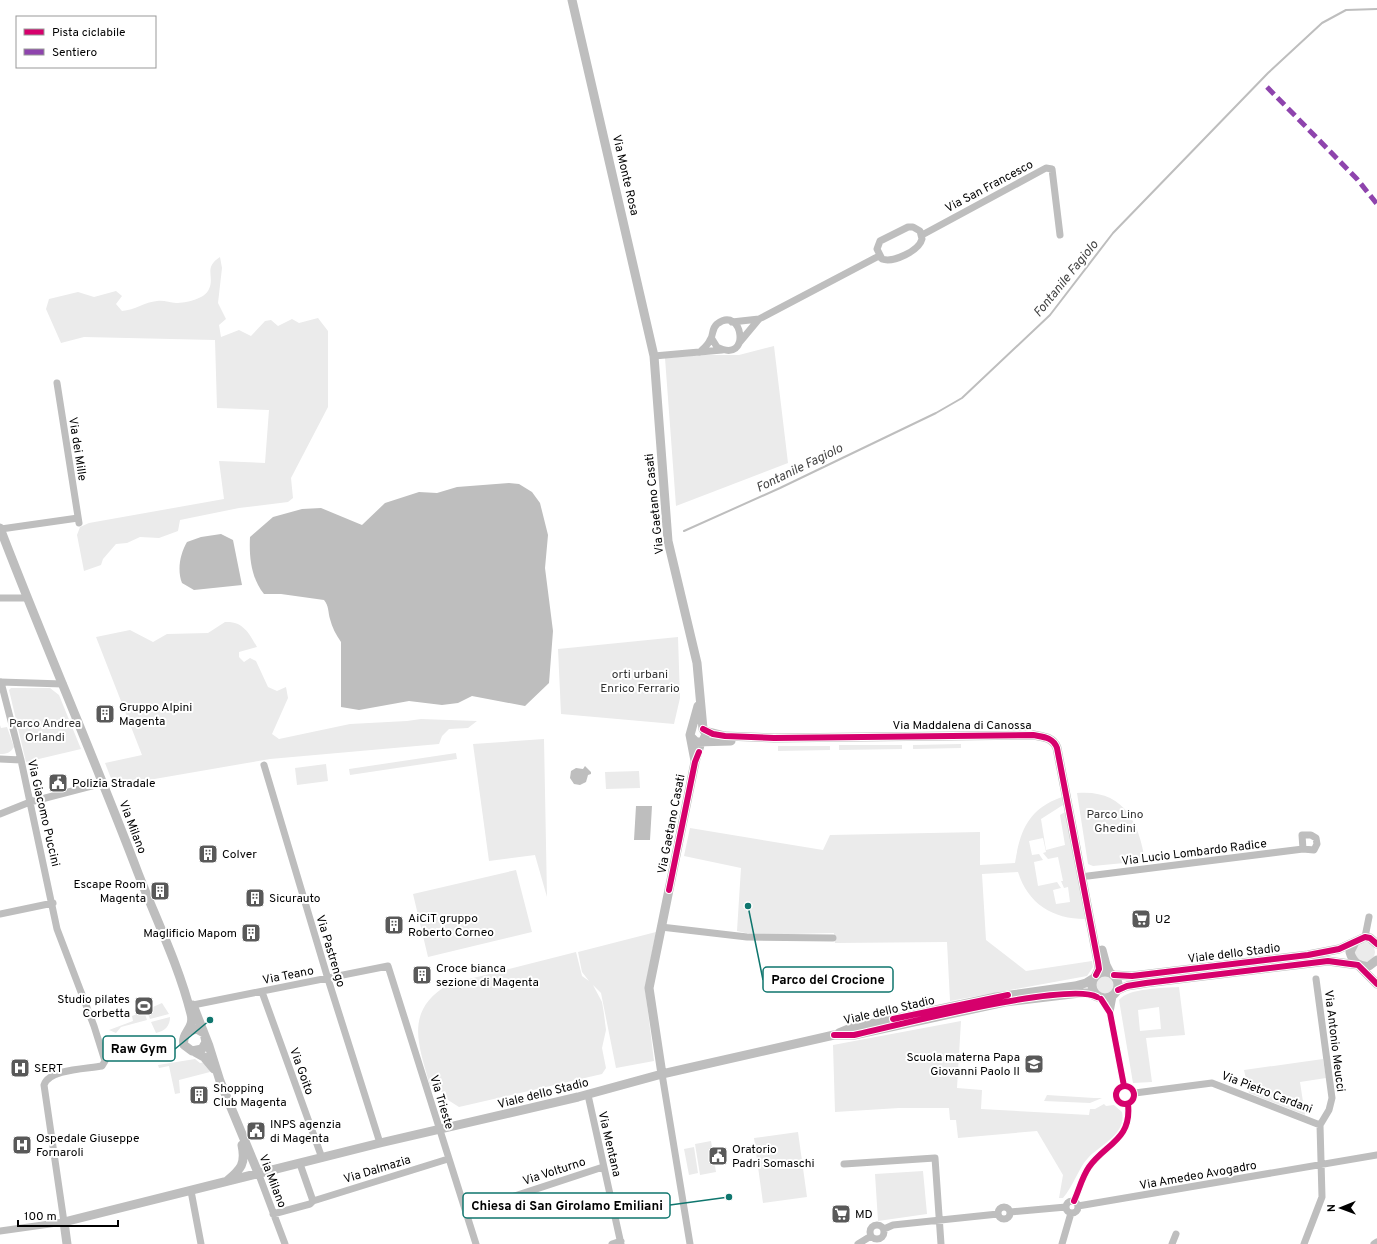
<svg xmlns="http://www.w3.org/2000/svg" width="1377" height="1244" viewBox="0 0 1377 1244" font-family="Overpass,sans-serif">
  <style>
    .green { fill: #ebebeb; fill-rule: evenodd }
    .water { fill: #bebebe }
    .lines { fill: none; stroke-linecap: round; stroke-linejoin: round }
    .stream { stroke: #bebebe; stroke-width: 2 }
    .minor { stroke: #bebebe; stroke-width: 7 }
    .tertiary { stroke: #bebebe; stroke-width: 9 }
    .quiet { stroke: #8e44ad; stroke-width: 5; stroke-dasharray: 10 5; stroke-linecap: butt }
    .cycleway-casing { stroke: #fff; stroke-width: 8 }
    .cycleway { stroke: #d6006c; stroke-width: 6 }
    .labels { text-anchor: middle; stroke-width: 4; stroke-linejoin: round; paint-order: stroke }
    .street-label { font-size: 12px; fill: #000; stroke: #fff }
    .park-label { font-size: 12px; fill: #323232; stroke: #fff }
    .poi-label { font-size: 12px; fill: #000; stroke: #fff; text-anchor: start }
    .water-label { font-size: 13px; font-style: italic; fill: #434343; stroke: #fff }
    .leader { fill: none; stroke: #0f766e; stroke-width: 1.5 }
    .callout-dot { fill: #0f766e; stroke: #fff; stroke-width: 1.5 }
    .callout { fill: #fff; stroke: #0f766e; stroke-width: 1.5 }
    .callout-label { font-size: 13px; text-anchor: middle; font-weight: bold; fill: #000 }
  </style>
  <rect width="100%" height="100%" fill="#fff"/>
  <path class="green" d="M220,257l2,11 -4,35 8,16 -7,6 2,12 18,-7 12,6 14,-15 6,-1 7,6 14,-7 7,4 19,-5 10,13v76l-37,71 2,20 -5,4 -49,6 -59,12 -2,11 -19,7 -19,-1 -13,6 -11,1 -13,15 -2,6 -17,6 -7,-36 3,-8 9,-4 135,-24 -5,-38 46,2 4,-53 -52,-2 -2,-68 -131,-3 -23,6 -15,-34 3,-10 29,-7 16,5 22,-6 6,5 -6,8 6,7c13,-1 23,-9 35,-10 7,-1 13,2 19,2 10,0 29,-4 33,-14 6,-13 -6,-21 11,-32z
    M774,346l14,117 -112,43 -11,-148 38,-3h36z
    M225,622c18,-1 24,11 32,25l-18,5v5l5,5 6,-4 6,3 12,26 9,4 9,-4 2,11 -16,36 7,5 71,-15 57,-3 14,-2 56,2 -9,7 -19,1 -7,7 -3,8 -169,15 -156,27 -9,-23 37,-8 -46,-118 34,-7 23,12 14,-8 41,-1z
    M678,637l2,61 -6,26 -113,-10 -3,-65z
    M11,688h39l9,7 22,54 -55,13 -17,-72z
    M0,725l1,3 6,-1 7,20c-4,6 -7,7 -14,7z
    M544,739l3,158 -12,-42 -46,6 -16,-117z
    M961,744v4l-48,1v-4z
    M839,745h63v4l-63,1z
    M778,746h52v4l-52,1z
    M456,753l1,6 -107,16 -1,-6z
    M326,764l2,17 -31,4 -2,-17z
    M639,771l1,17 -34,1 -1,-17z
    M1077,793c46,-4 62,28 68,68l-52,5 -5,-2z
    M1062,797l1,8 -22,14 5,31 19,-5 -5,-30 5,-3 20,107c-32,0 -57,-15 -67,-47l-36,2 4,66 40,31 66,-10 1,6 -6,9 -137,25 -3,-59 -112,1 -1,-10 -80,2 -17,-4 4,-63 -57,-12 6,-28 133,22 7,-15 150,-3v33l35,-2c5,-32 13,-54 47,-66zM1043,838l3,14 -3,1 5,6 10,-2 5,24h-2l3,7 4,-1 2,15 -14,2 -3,-14 8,-2 -4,-6 -19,4 -4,-24 9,-2 -4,-6 -7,1 -3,-14z
    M516,870l16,62 -104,25 -15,-63z
    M656,932l-11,56 9,73 -38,7 -15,-75 -8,-8 9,17 2,12 2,16 -4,18 4,20 -4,6 -143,33 -11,-7 -14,-17 -4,3c-11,-41 -27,-75 19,-102l127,-32 6,24 7,5 -7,-9 -4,-20z
    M1355 952a10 10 0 1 1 20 0a10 10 0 1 1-20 0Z
    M1093 986a11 11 0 1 1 22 0a11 11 0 1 1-22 0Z
    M1179,987l6,48 -39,3 6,44 -19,1 -14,-83c9,-12 45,-12 60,-13zM1159,1007l2,22 -21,2 -2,-21z
    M162,1003l7,11 -19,5 -4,-9z
    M144,1011l3,9 -26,7 -5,6 -7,-3 24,-9 -1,-5z
    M170,1017c0,9 -5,14 -14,16l-5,-11z
    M961,1021l-4,67 25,2 -1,19 108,6 1,-6h5l9,-5 2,2 8,-1 8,7c5,22 -22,33 -34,46 -9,9 -14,27 -25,40h-4l4,-23 -26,-44 -79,7 -2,-18h-6l-1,-12h-50l-64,4 -2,-67z
    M195,1059l5,4 6,-1 4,10 -31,8 1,13 -5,1 -6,-28 -10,2 -1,-3z
    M1323,1059l3,19 -26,4 5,33 -56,-22 -5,-23z
    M1047,1095l47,3h8l-12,5 -46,-2z
    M798,1132l9,65 -44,6 -9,-65z
    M711,1141l5,31 -16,3 -5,-31z
    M694,1147l4,26 -9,2 -5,-26z
    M923,1171l4,43 -49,7 -3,-47z"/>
  <path class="water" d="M509,483l10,1 13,8 8,11 8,32 -3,33 8,63 -4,52 -24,23 -53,-10 -14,7 -16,2 -33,-4 -50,9 -18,-3v-65c-5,-7 -9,-15 -11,-23 -2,-7 -1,-13 -6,-19l-43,-6h-17c-13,-16 -15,-38 -14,-57l23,-20 29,-8 19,-1 41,17 23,-22 34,-11 18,1 20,-6z
    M221,534l12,6 9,45 -48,5 -12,-7c-5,-13 -2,-29 5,-41l14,-5z
    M585,766l6,6v2l-3,1 -2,7 -6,3 -6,-1 -4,-6 1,-7 5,-3 7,1z
    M636,806h16l-2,34h-16z"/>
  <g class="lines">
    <path class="stream" d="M684,531l96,-43 156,-75 26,-15 88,-83 63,-82 155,-160 54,-50 24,-13 31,-1"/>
    <path class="minor" d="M908,227h5l7,4 2,8c-3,12 -29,24 -40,20l-5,-10 3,-8z
      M922,235l124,-67 6,1 8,66
      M732,322l27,-3
      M739,343l20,-24 120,-63
      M700,352c4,-4 8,-7 10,-12 4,-5 1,-11 7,-16 26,-20 35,41 0,23l-5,-8
      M654,356l68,-6
      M57,383l22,140
      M1,529l77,-11
      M0,598h27
      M0,682l63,2
      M0,759l21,1
      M264,765l64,214 52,164
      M0,814l30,-12 73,-19
      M1088,876l215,-27 11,1 3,-6 -1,-6 -5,-3h-9l1,14
      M0,914l53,-11
      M661,927l86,10 86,1
      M1365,937l4,-20
      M262,992l60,166
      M1101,999l9,14 14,73
      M193,1005l195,-39 88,278
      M1110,1012l3,-16
      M662,1074l28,170
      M1116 1095a9 9 0 1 1 18 0a9 9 0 1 1-18 0Z
      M1135,1093l77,-10 108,42
      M588,1095l33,149
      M844,1164l91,-6 6,86
      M259,1175l26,69
      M191,1191l10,53
      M1066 1207a6 6 0 1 1 12 0a6 6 0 1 1-12 0Z
      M313,1201l135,-42
      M1074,1201c5,-11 8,-24 15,-34 16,-23 43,-27 39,-63
      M1078,1206l299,-51
      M998 1213a6 6 0 1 1 12 0a6 6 0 1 1-12 0Z
      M466,1212l137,-45
      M1010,1212l56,-5
      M273,1214l37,-10 3,-3 -13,-37
      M870 1232a7 7 0 1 1 14 0a7 7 0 1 1-14 0Z
      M884,1229l9,-4 105,-11
      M0,1231l64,-9 -20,-137c5,-16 43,-16 58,-19l3,-5 -11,-35 -37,-97 -36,-169 -20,-78
      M612,1244l9,-3
      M858,1244l13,-8
      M1062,1244l9,-31
      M1172,1244l4,-10
      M1304,1244l18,-47 -2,-72 9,-15 3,-12 -16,-119
      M1374,1244l3,-2"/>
    <path class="tertiary" d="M572,0l82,356 14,185 29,122 6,66 3,5 -3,7
      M0,528c44,115 94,229 138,345 18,46 41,93 53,141 4,15 -10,18 -7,31l8,6 10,-2 4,-7 -2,-9 -7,-4 -9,2
      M705,731l20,5 49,2 259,-3c10,2 20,2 24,13l41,214 1,7 -3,6
      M691,737l5,5 35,-1
      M695,761l-5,-26 8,-29
      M1355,942l-5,10c3,11 9,15 19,14l8,-6
      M1102,950l4,15 4,8
      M1092 985a13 13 0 1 1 26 0a13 13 0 1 1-26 0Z
      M1114,975l18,1 176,-21 31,-6 26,-12 5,1 7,6
      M1118,990l9,-4 19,-3 182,-22 30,4 19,19
      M193,1005l16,41 11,35 39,94
      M839,1033l12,-5 145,-31 79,-11 11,-3 8,-5
      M195,1052l9,5 10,12
      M662,1074l-13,-86 46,-226 6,-20
      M227,1181c14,-12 19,-17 15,-36
      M67,1244l-3,-22 316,-79 198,-46 84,-23 172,-39h20l151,-33 75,-9h8l9,4"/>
    <path class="quiet" d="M1267,87l90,92 20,25"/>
    <defs>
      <path id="cycleway" d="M703,729l10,5 12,2 49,2 259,-3c10,2 20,2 24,13l41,214 1,7 -3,6
        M669,890l26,-128 4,-10
        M1114,975l18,1 176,-21 31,-6 26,-12 5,1 7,6
        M1118,990l9,-4 19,-3 182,-22 30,4 19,19
        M1101,999l9,14 14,73
        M893,1019l115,-24
        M834,1035h20c40,-9 215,-54 243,-38
        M1116 1095a9 9 0 1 1 18 0a9 9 0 1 1-18 0Z
        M1074,1201c5,-11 8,-24 15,-34 16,-23 43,-27 39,-63"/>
    </defs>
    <use href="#cycleway" class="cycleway-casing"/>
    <use href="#cycleway" class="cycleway"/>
  </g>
  <defs>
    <symbol id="building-square" viewBox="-11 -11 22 22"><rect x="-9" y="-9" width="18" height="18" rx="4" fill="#595959" stroke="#fff"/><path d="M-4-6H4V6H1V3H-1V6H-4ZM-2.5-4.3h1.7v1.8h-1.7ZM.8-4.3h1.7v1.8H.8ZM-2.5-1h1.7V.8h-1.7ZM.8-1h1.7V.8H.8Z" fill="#fff"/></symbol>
    <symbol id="civic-square" viewBox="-11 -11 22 22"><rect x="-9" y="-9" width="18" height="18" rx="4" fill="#595959" stroke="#fff"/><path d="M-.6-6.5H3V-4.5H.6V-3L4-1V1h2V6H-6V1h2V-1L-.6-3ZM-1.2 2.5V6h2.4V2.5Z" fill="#fff"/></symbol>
    <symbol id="supermarket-square" viewBox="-11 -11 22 22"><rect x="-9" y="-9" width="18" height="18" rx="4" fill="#595959" stroke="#fff"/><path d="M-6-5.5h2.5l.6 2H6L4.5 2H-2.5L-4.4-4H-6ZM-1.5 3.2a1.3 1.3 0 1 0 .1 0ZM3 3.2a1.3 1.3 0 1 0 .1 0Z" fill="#fff"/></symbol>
    <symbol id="stadium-square" viewBox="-11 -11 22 22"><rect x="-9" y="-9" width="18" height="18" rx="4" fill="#595959" stroke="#fff"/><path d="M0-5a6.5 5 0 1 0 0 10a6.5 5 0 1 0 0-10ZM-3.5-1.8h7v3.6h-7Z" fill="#fff"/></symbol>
    <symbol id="school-square" viewBox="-11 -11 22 22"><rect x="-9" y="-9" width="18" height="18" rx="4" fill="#595959" stroke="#fff"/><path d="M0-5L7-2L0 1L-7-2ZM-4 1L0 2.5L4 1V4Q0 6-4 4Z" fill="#fff"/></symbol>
    <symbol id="hospital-square" viewBox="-11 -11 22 22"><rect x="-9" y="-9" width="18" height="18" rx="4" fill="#595959" stroke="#fff"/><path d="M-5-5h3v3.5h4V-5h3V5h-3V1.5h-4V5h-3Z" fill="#fff"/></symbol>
  </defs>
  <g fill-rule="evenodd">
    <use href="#building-square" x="94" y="703" width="22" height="22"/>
    <use href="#civic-square" x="47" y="772" width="22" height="22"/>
    <use href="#building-square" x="197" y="843" width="22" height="22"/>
    <use href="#building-square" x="149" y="880" width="22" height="22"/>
    <use href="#building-square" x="244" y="887" width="22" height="22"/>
    <use href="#supermarket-square" x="1130" y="908" width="22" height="22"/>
    <use href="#building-square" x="383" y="914" width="22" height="22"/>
    <use href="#building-square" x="240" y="922" width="22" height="22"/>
    <use href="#building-square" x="411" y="964" width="22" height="22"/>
    <use href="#stadium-square" x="133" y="995" width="22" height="22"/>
    <use href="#school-square" x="1023" y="1053" width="22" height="22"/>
    <use href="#hospital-square" x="9" y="1057" width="22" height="22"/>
    <use href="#building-square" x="188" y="1084" width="22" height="22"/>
    <use href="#civic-square" x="245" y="1120" width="22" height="22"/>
    <use href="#hospital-square" x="11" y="1134" width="22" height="22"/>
    <use href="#civic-square" x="707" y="1145" width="22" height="22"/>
    <use href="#supermarket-square" x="830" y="1203" width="22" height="22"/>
  </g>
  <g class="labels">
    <g class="street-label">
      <text transform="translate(626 175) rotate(77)" y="4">Via Monte Rosa</text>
      <text transform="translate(989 186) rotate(-28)" y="4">Via San Francesco</text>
      <text transform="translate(78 449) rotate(81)" y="4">Via dei Mille</text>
      <text transform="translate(654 504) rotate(-96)" y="4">Via Gaetano Casati</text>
      <text x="962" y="729">Via Maddalena di Canossa</text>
      <text transform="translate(44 813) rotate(77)" y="4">Via Giacomo Puccini</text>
      <text transform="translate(671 824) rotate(-79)" y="4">Via Gaetano Casati</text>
      <text transform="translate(133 827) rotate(69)" y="4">Via Milano</text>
      <text transform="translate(1194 852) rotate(-7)" y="4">Via Lucio Lombardo Radice</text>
      <text transform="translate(331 951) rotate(73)" y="4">Via Pastrengo</text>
      <text transform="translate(1234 953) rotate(-7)" y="4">Viale dello Stadio</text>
      <text transform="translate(288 975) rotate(-11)" y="4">Via Teano</text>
      <text transform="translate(889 1010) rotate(-13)" y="4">Viale dello Stadio</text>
      <text transform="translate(1335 1041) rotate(83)" y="4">Via Antonio Meucci</text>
      <text transform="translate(302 1071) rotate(70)" y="4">Via Goito</text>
      <text transform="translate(1267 1092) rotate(21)" y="4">Via Pietro Cardani</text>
      <text transform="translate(543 1093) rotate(-14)" y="4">Viale dello Stadio</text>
      <text transform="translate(442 1102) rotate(73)" y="4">Via Trieste</text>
      <text transform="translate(610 1144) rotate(77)" y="4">Via Mentana</text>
      <text transform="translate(377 1169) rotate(-17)" y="4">Via Dalmazia</text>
      <text transform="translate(554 1171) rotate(-18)" y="4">Via Volturno</text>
      <text transform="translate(1198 1175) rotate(-10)" y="4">Via Amedeo Avogadro</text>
      <text transform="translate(273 1181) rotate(69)" y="4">Via Milano</text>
    </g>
    <g class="park-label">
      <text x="640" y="678">orti urbani<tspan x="640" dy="14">Enrico Ferrario</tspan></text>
      <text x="45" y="727">Parco Andrea<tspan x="45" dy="14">Orlandi</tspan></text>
      <text x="1115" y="818">Parco Lino<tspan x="1115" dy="14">Ghedini</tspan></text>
    </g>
    <g class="poi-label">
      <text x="119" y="711">Gruppo Alpini<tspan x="119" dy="14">Magenta</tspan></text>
      <text x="72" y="787">Polizia Stradale</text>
      <text x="222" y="858">Colver</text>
      <text x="146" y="888" text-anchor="end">Escape Room<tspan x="146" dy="14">Magenta</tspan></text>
      <text x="269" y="902">Sicurauto</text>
      <text x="408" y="922">AiCiT gruppo<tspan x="408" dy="14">Roberto Corneo</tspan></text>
      <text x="1155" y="923">U2</text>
      <text x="237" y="937" text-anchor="end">Maglificio Mapom</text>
      <text x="436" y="972">Croce bianca<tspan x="436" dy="14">sezione di Magenta</tspan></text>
      <text x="130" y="1003" text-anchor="end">Studio pilates<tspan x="130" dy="14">Corbetta</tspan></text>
      <text x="1020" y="1061" text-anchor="end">Scuola materna Papa<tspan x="1020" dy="14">Giovanni Paolo II</tspan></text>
      <text x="34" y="1072">SERT</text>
      <text x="213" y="1092">Shopping<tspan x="213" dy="14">Club Magenta</tspan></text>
      <text x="270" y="1128">INPS agenzia<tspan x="270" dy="14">di Magenta</tspan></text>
      <text x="36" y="1142">Ospedale Giuseppe<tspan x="36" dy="14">Fornaroli</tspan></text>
      <text x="732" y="1153">Oratorio<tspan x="732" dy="14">Padri Somaschi</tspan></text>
      <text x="855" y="1218">MD</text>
    </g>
    <g class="water-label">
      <text transform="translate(1065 278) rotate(-51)" y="5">Fontanile Fagiolo</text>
      <text transform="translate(799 467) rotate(-26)" y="5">Fontanile Fagiolo</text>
    </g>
  </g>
  <path class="leader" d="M748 906L763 980M210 1020L175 1049M729 1197L670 1205"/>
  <g class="callout-dot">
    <circle cx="748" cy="906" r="4"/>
    <circle cx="210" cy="1020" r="4"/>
    <circle cx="729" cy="1197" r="4"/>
  </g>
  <g class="callout">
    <rect x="763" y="967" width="130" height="25" rx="4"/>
    <rect x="103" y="1036" width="72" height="25" rx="4"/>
    <rect x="463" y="1193" width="207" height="25" rx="4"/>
  </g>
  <g class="callout-label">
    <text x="828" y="984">Parco del Crocione</text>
    <text x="139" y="1053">Raw Gym</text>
    <text x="567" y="1210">Chiesa di San Girolamo Emiliani</text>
  </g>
  <rect x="16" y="16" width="140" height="52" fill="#ffffff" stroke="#999999"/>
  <rect x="24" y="29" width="20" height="6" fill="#d6006c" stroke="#999999"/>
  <text x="52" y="36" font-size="12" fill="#000000">Pista ciclabile</text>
  <rect x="24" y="49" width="20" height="6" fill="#8e44ad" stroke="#999999"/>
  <text x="52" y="56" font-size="12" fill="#000000">Sentiero</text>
  <g transform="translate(1341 1208) rotate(269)" stroke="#ffffff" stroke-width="3" paint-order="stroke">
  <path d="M0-3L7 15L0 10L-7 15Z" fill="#000000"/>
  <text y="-6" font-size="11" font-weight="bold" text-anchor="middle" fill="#000000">N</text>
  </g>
  <path d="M18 1220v6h100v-6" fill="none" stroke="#000000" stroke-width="2"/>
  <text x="24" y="1220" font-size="12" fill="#000000" stroke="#ffffff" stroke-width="3" paint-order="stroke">100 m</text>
</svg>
